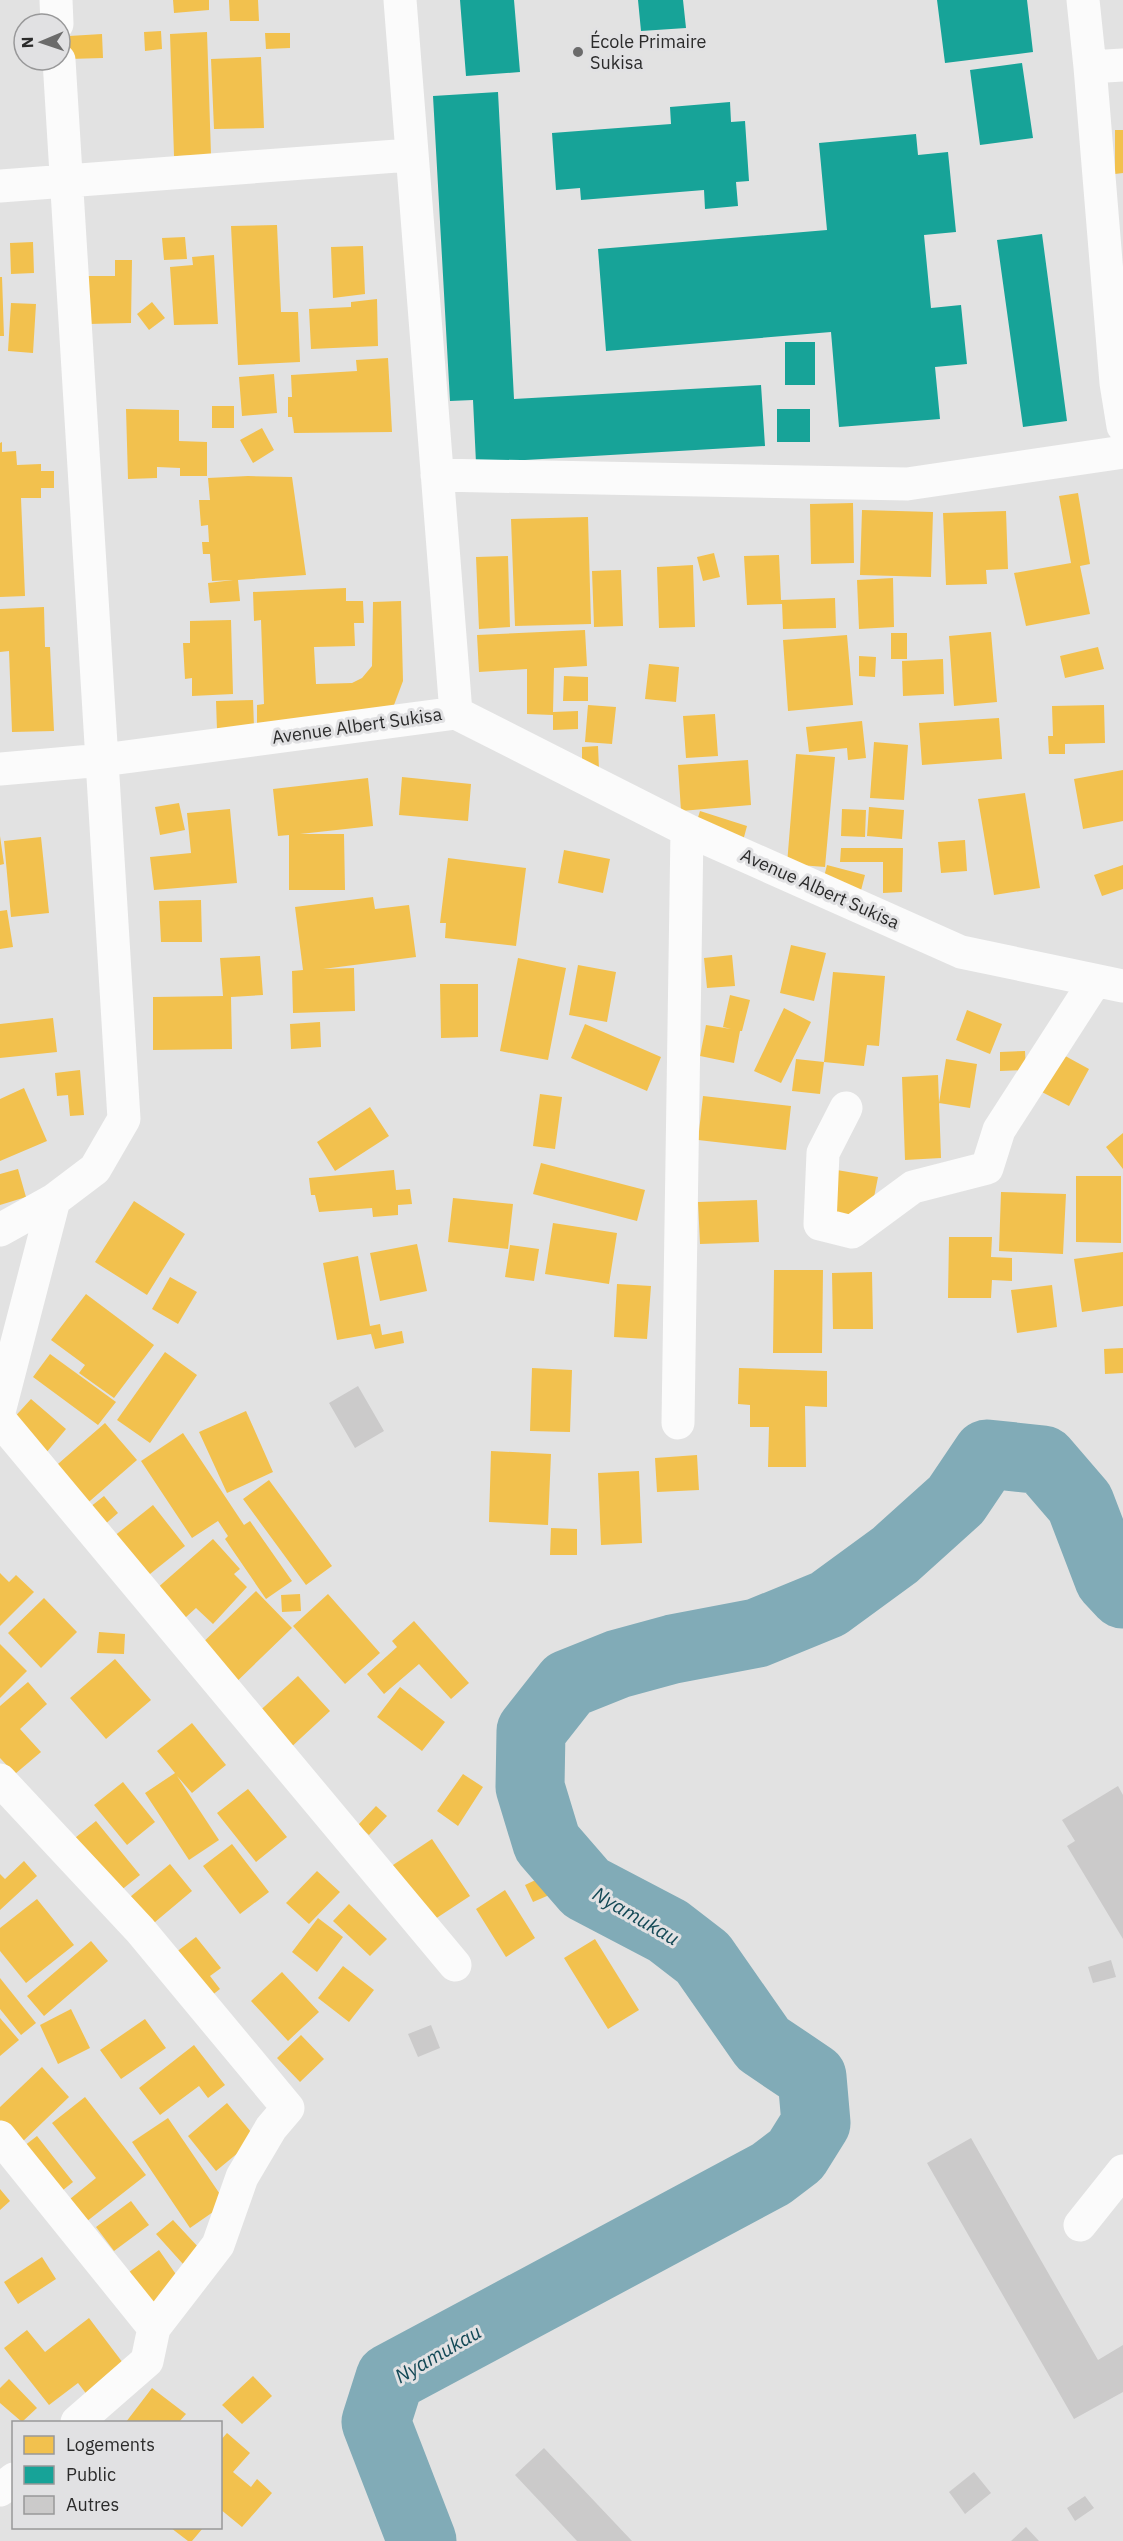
<svg xmlns="http://www.w3.org/2000/svg" width="1123" height="2541" viewBox="0 0 1123 2541" font-family="'IBM Plex Sans',sans-serif">
  <style>
    .homes { fill: #f2c14e }
    .public { fill: #17a398 }
    .lines { fill: none; stroke-linecap: round; stroke-linejoin: round }
    .river { stroke: #81abb7; stroke-width: 69 }
    .building { fill: #cbcaca }
    .minor { stroke: #fbfbfb; stroke-width: 33 }
    .poi-dot { fill: #6b6b6b; stroke: #e1e1e3; stroke-width: 2 }
    .labels { text-anchor: middle; stroke-width: 6; stroke-linejoin: round; paint-order: stroke }
    .poi-label { font-size: 18px; fill: #2b2b2b; stroke: #e1e1e3; text-anchor: start }
    .street-label { font-size: 18px; fill: #2b2b2b; stroke: #e1e1e3 }
    .water-label { font-size: 20px; font-style: italic; fill: #144956; stroke: #e1e1e3 }
  </style>
  <rect width="100%" height="100%" fill="#e2e2e2"/>
  <path class="homes" d="M173,0h36v10l-35,3z
    M229,0h29l1,21h-29z
    M161,31l1,18 -17,2 -1,-19z
    M207,32l4,123 -37,1 -4,-122z
    M265,33h25v15l-24,1z
    M102,34l1,24 -34,1v-23z
    M261,57l3,71 -50,1 -3,-70z
    M1115,130h8v43l-8,1z
    M277,225l4,87h17l2,50 -62,3 -7,-139z
    M185,237l2,22 -23,1 -2,-22z
    M33,242l1,31 -23,1 -1,-31z
    M363,246l2,48 -32,4 -2,-51z
    M214,255l4,69 -44,1 -4,-58 23,-2 -1,-8z
    M115,260h17l-1,63 -43,1v-48h27z
    M0,277h2l2,59h-4z
    M377,299l1,47 -67,3 -2,-40 42,-2v-5z
    M152,302l13,16 -16,12 -12,-16z
    M11,303l25,1 -3,49 -25,-2z
    M388,358l4,74 -98,1 -2,-16h-4v-20h4l-1,-22 66,-4 -1,-11z
    M274,374l3,39 -35,3 -3,-39z
    M212,406h22v22h-22z
    M126,409l53,1v31l28,1v34h-27v-8l-23,-1v11l-29,1z
    M262,428l12,22 -21,13 -13,-23z
    M2,442v10l14,-1 1,14 24,-1v7h13v17h-13v10h-20l4,98 -25,1v-154z
    M248,476l44,1 14,98 -68,5 2,21 -30,2 -2,-20 25,-3 -21,1 -2,-27h-7l-1,-12h7l-1,-17 -7,1 -2,-26h11l-2,-22z
    M1078,493l12,71 -10,2 10,48 -64,12 -12,-53 57,-10 -12,-67z
    M853,503l1,60 -43,1 -1,-60z
    M862,510l71,2 -2,65 -71,-2z
    M1006,511l2,58 -22,1 1,14 -41,1 -3,-72z
    M588,517l3,107 -76,2 -4,-107z
    M714,553l6,24 -17,4 -6,-24z
    M779,555l2,45 54,-2 1,30 -53,1 -1,-25 -35,1 -3,-49z
    M508,556l2,71 -31,2 -3,-72z
    M693,565l2,62 -36,1 -2,-61z
    M621,570l2,56 -29,1 -2,-56z
    M893,578l1,49 -35,2 -2,-49z
    M346,588v13h17l1,22h-10l1,23 -41,1 2,37 36,-1 10,-5 10,-12 1,-64 28,-1 2,80 -12,32 -134,19v-27l7,-1 -3,-84 -7,1 -1,-29z
    M44,607l1,40h5l4,84 -42,1 -3,-81 -9,1v-43z
    M231,620l2,74 -41,2v-18l-7,1 -2,-36h7v-22z
    M585,630l2,36 -33,2 -1,44 25,-1v18l-25,1v-15l-26,-1v-45l-48,3 -2,-37z
    M991,632l6,70 -43,4 -5,-70z
    M891,633h16v26h-16z
    M847,635l6,70 -65,6 -5,-71z
    M1098,647l6,22 -39,9 -5,-22z
    M859,656l17,1 -1,20 -16,-1z
    M943,659l1,35 -41,2 -1,-35z
    M649,664l30,3 -3,35 -31,-3z
    M564,676l24,1v24h-25z
    M253,700l1,27 -37,3 -1,-29z
    M588,705l28,2 -4,37 -27,-2z
    M1104,705l1,38 -40,1v10h-16l-1,-18h5l-1,-30z
    M715,714l3,42 -32,2 -3,-42z
    M999,718l3,41 -80,6 -3,-42z
    M862,721l4,37 -18,2 -1,-12 -38,4 -3,-25z
    M874,742l34,3 -4,55 -34,-2z
    M598,746l1,23h-17v-22z
    M796,754l39,3 -10,110 -38,-3z
    M748,760l3,45 -70,6 -3,-46z
    M1123,770v51l-40,8 -9,-50z
    M402,777l69,7 -3,37 -69,-6z
    M368,778l5,48 -73,8h44l1,56h-56v-55l-11,1 -5,-47z
    M1025,793l15,95 -46,7 -16,-96z
    M179,803l6,27 -25,5 -5,-28z
    M869,807l35,3 -2,29 -35,-3z
    M230,809l7,74 -83,7 -4,-33 41,-4 -4,-40z
    M842,809l24,1 -1,27 -24,-1z
    M700,811l47,15 -7,26 -48,-15z
    M0,836l4,28 -4,1z
    M41,837l8,76 -38,4 -7,-76z
    M965,840l2,31 -26,2 -3,-31z
    M841,848h62l-1,44 -19,1v-31h-43z
    M564,850l46,9 -7,34 -45,-10z
    M448,858l78,10 -10,78 -71,-8 1,-15h-6z
    M827,865l38,10 -7,27 -38,-9z
    M1123,865v24l-21,7 -8,-21z
    M373,897l2,12 34,-4 7,52 -93,12 31,-1 1,43 -62,2 -1,-42 11,-1 -8,-63z
    M201,900l1,42h-41l-2,-41z
    M7,910l6,37 -13,2v-38z
    M791,945l35,8 -12,48 -34,-8z
    M732,955l3,31 -28,2 -3,-30z
    M260,956l3,39 -32,2 1,52 -79,1v-53l70,-1 -3,-38z
    M518,958l48,10 -18,92 -48,-9z
    M578,965l38,7 -9,50 -38,-7z
    M833,972l52,4 -6,70 -12,-1 -3,21 -40,-4z
    M440,984h38v53l-37,1z
    M730,995l20,5 -8,31h-2l-6,32 -34,-7 6,-31 25,4 -8,-2z
    M784,1008l27,14 -30,61 -27,-12z
    M967,1010l35,14 -12,30 -34,-14z
    M53,1018l4,34 -57,6v-34z
    M320,1022l1,25 -30,2 -1,-25z
    M585,1024l76,33 -14,34 -76,-33z
    M1025,1051l1,19 -26,1v-19z
    M1058,1052l31,17 -20,37 -31,-16z
    M796,1059l28,3 -4,32 -28,-3z
    M946,1059l31,5 -7,44 -31,-5z
    M80,1070l4,45 -14,1 -2,-21 -11,1 -2,-23z
    M938,1075l3,83 -36,2 -3,-83z
    M24,1088l23,53 -47,20v-62z
    M540,1094l22,3 -7,52 -22,-3z
    M703,1096l88,10 -5,44 -88,-10z
    M370,1107l19,29 -54,35 -18,-29z
    M1123,1133v36l-17,-22z
    M541,1163l104,27 -8,31 -104,-27z
    M18,1169l8,28 -26,8v-31z
    M831,1169l47,8 -12,61 -46,-9z
    M394,1170l2,20 14,-1 2,15 -14,1v10l-25,2 -1,-9 -53,4 -4,-17h-4l-2,-17z
    M1076,1176h45v67l-45,-1z
    M1001,1192l65,2 -3,60 -64,-3z
    M453,1198l60,6 -5,45 -60,-7z
    M757,1200l2,42 -59,2 -2,-42z
    M134,1201l51,33 -38,61 -52,-33z
    M553,1223l64,10 -8,51 -64,-10z
    M949,1237h43l-1,20 21,1v23l-20,-1 -1,18h-43z
    M417,1244l10,47 -47,10 -10,-48z
    M510,1245l29,4 -5,32 -29,-4z
    M1123,1252v54l-41,6 -8,-53z
    M358,1256l12,70 10,-2 2,11 20,-4 2,12 -29,6 -4,-15 -34,6 -14,-77z
    M774,1270h49l-1,83h-49z
    M872,1272l1,57h-40l-1,-56z
    M170,1277l27,15 -19,32 -26,-15z
    M617,1284l34,2 -4,53 -33,-2z
    M1052,1285l5,42 -40,6 -6,-43z
    M86,1294l68,51 -40,53 -35,-25 6,-8 -34,-25z
    M1123,1348v25l-18,1 -1,-25z
    M165,1352l32,23 -47,68 -33,-23z
    M50,1354l66,48 -18,23 -65,-48z
    M532,1368l40,2 -2,62 -40,-1z
    M739,1368l88,3v36l-22,-1 1,61h-38l1,-40h-19v-22l-12,-1z
    M31,1399l35,30 -20,24 -36,-31z
    M246,1411l27,61 -46,21 -28,-61z
    M105,1423l32,37 -54,47 -32,-37z
    M183,1433l61,92 6,-4 42,60 -26,18 -41,-60 3,-3 -10,-15 -26,17 -51,-77z
    M491,1451l60,3 -3,71 -59,-3z
    M697,1455l2,35 -42,2 -2,-34z
    M639,1471l3,72 -41,2 -3,-72z
    M269,1480l63,86 -26,19 -63,-86z
    M104,1496l14,17 -23,20 -15,-18z
    M153,1505l32,41 -50,40 -32,-41z
    M551,1528l26,1v26h-27z
    M213,1539l27,30 -6,5 13,13 -34,37 -17,-16 -21,19 -28,-30z
    M0,1573l9,9 7,-7 18,17 -34,34z
    M256,1591l36,37 -64,62 -36,-37z
    M300,1594l1,17 -19,1 -1,-17z
    M328,1594l52,59 -35,31 -52,-58z
    M44,1598l33,34 -36,36 -33,-35z
    M414,1621l55,62 -18,16 -32,-35 -35,30 -17,-20 30,-27 -5,-6z
    M99,1632l26,2 -1,20 -27,-1z
    M0,1644l27,27 -27,27z
    M115,1659l36,41 -45,39 -36,-41z
    M298,1676l32,35 -43,40 -33,-35z
    M28,1682l19,22 -27,25 21,23 -26,22 -15,-16v-52z
    M400,1687l45,35 -23,29 -45,-34z
    M192,1723l34,42 -34,28 -15,-17 42,64 -30,20 -44,-67 30,-20 -18,-22z
    M463,1774l20,13 -25,39 -21,-15z
    M123,1782l32,40 -28,23 -33,-40z
    M248,1789l39,48 -31,25 -39,-49z
    M376,1806l11,10 -18,19 -11,-10z
    M96,1821l44,54 -36,29 -44,-54z
    M432,1839l38,57 -44,29 -39,-56z
    M232,1844l37,48 -29,22 -37,-48z
    M24,1861l13,15 -37,34v-36l5,5z
    M170,1864l22,27 -56,47 -23,-27z
    M317,1871l23,21 -31,32 -23,-21z
    M546,1875l8,18 -21,9 -8,-17z
    M505,1890l30,48 -29,19 -30,-48z
    M37,1899l37,46 -48,38 -26,-32v-23z
    M349,1904l38,35 -17,17 -37,-35z
    M318,1918l25,19 -26,35 -25,-20z
    M196,1937l25,31 -11,8 10,13 -18,14 -35,-44z
    M595,1939l44,71 -31,19 -44,-71z
    M91,1941l17,20 -64,55 -17,-20z
    M343,1966l31,24 -25,32 -31,-24z
    M282,1972l37,40 -31,29 -37,-40z
    M0,1978l36,45 -15,12 -21,-26z
    M71,2009l19,39 -32,16 -18,-39z
    M0,2018l19,22 -19,16z
    M145,2019l21,29 -45,31 -21,-29z
    M301,2035l23,24 -24,23 -23,-24z
    M194,2045l31,40 -17,13 -9,-12 -39,29 -21,-27z
    M42,2067l27,30 -50,48 -19,-20v-18z
    M85,2097l61,78 -69,54 -17,-22 36,-29 -44,-55z
    M227,2103l29,35 -40,33 -28,-35z
    M168,2118l58,85 -36,25 -58,-86z
    M37,2136l36,46 -21,17 -37,-46z
    M0,2189l10,12 -10,9z
    M131,2201l18,24 -35,26 -18,-24z
    M173,2220l27,29 -17,15 -27,-30z
    M159,2250l23,33 -37,28 -24,-33z
    M42,2257l14,22 -38,25 -14,-22z
    M89,2318l37,49 -38,29 -10,-13 -29,22 -45,-57 23,-18 18,22z
    M253,2376l19,20 -30,28 -20,-19z
    M9,2379l28,29 -15,14 -22,-19v-15z
    M152,2388l34,26 -7,8h-53z
    M227,2433l23,20 -17,19 18,15 6,-8 15,14 -30,34 -22,-18v-68z
    M171,2528h32l-11,13h-4z"/>
  <path class="public" d="M460,0h54l6,72 -54,4z
    M638,0h45l3,28 -45,3z
    M937,0h90l6,52 -88,11z
    M1022,63l11,75 -53,7 -10,-75z
    M498,92l16,307 247,-14 4,61 -289,17 -3,-63 -23,1 -17,-305z
    M730,102l1,20 14,-1 4,60 -13,1 2,24 -33,3 -1,-19 -123,10 -1,-12 -24,2 -4,-57 119,-9 -1,-17z
    M916,134l2,21 30,-3 8,80 -32,3 7,73 30,-3 6,59 -32,3 5,52 -101,8 -8,-95 -225,19 -8,-102 229,-19 -8,-87z
    M1042,234l25,187 -44,6 -26,-187z
    M785,342h30v43h-30z
    M777,409h33v33h-33z"/>
  <g class="lines">
    <path class="river" d="M422,2541l-46,-119 14,-44 381,-204 25,-19 20,-32 -4,-46 -49,-33 -60,-86 -35,-27 -82,-43 -39,-45 -17,-56 1,-56 37,-47 50,-20 55,-15 84,-16 71,-29 67,-49 61,-55 31,-46 56,6 37,43 29,76 14,15"/>
  </g>
  <path class="building" d="M358,1386l26,45 -29,17 -26,-45z
    M1118,1786l5,9v144l-56,-93 8,-5 -13,-21z
    M1111,1960l5,17 -23,6 -5,-16z
    M431,2025l9,23 -22,9 -10,-23z
    M971,2138l127,222 25,-15v47l-49,27 -147,-256z
    M544,2448l88,93h-55l-62,-66z
    M974,2472l17,21 -26,21 -16,-22z
    M1085,2496l9,12 -19,13 -8,-13z
    M1026,2527l13,14h-28z"/>
  <g class="lines">
    <path class="minor" d="M56,0l1,24
      M400,0l56,713
      M1083,0l7,67 26,316 7,43
      M1090,67l33,-2
      M0,186l410,-31
      M437,475l470,9 216,-32
      M0,769l103,-9 353,-47 231,117 274,122 162,34
      M846,1108l-23,45 -3,71 32,8 61,-45 74,-19 12,-38 96,-149
      M0,1230l54,-30 41,-31 29,-50 -65,-1059
      M0,1408l54,-208
      M0,1420l455,545
      M678,1423l9,-593
      M0,1780l140,150 148,178 -17,20 -29,49 -24,68 -64,83
      M0,2137l154,191 -7,33 -70,61
      M1080,2225l43,-54
      M0,2490l14,-11"/>
  </g>
  <circle class="poi-dot" cx="578" cy="52" r="6"/>
  <g class="labels">
    <g class="poi-label">
      <text x="590" y="48">École Primaire<tspan x="590" dy="21">Sukisa</tspan></text>
    </g>
    <g class="street-label">
      <text transform="translate(357 726) rotate(-8)" y="6">Avenue Albert Sukisa</text>
      <text transform="translate(820 889) rotate(24)" y="6">Avenue Albert Sukisa</text>
    </g>
    <g class="water-label">
      <text transform="translate(636 1916) rotate(30)" y="7">Nyamukau</text>
      <text transform="translate(438 2354) rotate(-30)" y="7">Nyamukau</text>
    </g>
  </g>
  <rect x="12" y="2421" width="210" height="108" fill="#e1e1e3" stroke="#989899" stroke-width="1.5"/>
  <rect x="24" y="2436" width="30" height="18" fill="#f2c14e" stroke="#989899" stroke-width="1.5"/>
  <text x="66" y="2451" font-size="18" fill="#2b2b2b">Logements</text>
  <rect x="24" y="2466" width="30" height="18" fill="#17a398" stroke="#989899" stroke-width="1.5"/>
  <text x="66" y="2481" font-size="18" fill="#2b2b2b">Public</text>
  <rect x="24" y="2496" width="30" height="18" fill="#cbcaca" stroke="#989899" stroke-width="1.5"/>
  <text x="66" y="2511" font-size="18" fill="#2b2b2b">Autres</text>
  <g transform="translate(42 42) rotate(268)"><circle r="28" fill="#e1e1e3" stroke="#989899" stroke-width="1.5"/>
  <path d="M0-4.5L10 22L0 15L-10 22Z" fill="#6b6b6b"/>
  <text y="-9" font-size="16" font-weight="bold" text-anchor="middle" fill="#2b2b2b">N</text>
  </g>
</svg>
